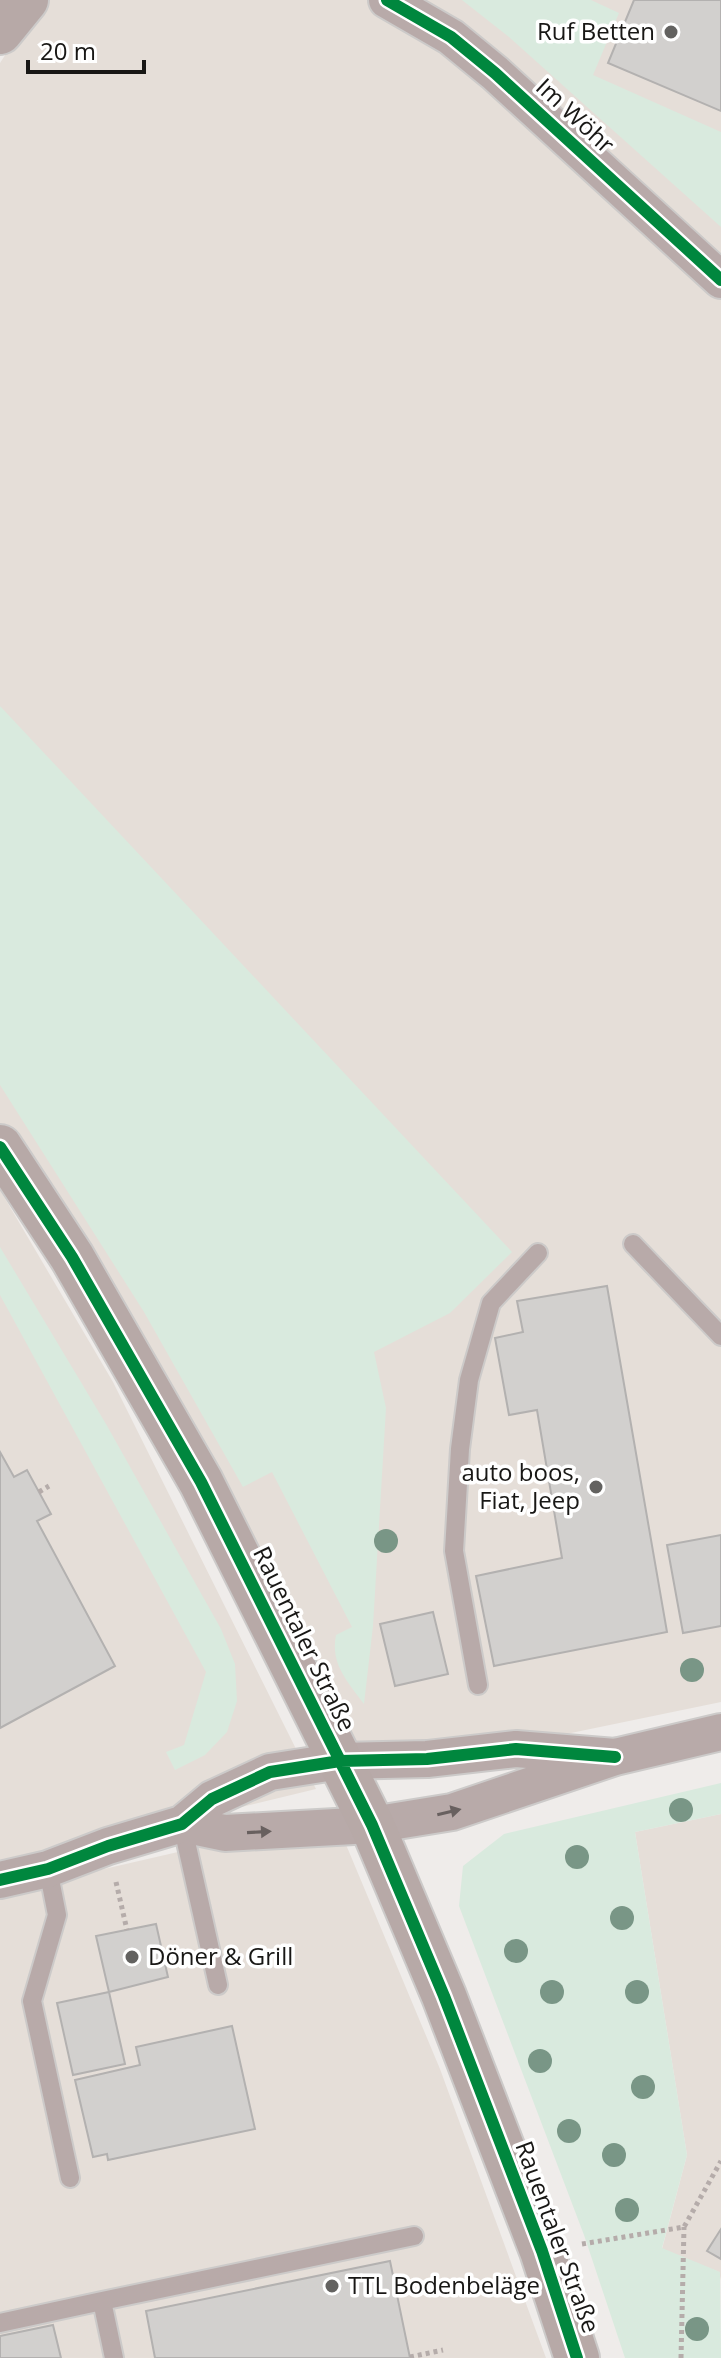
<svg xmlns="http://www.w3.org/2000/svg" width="721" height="2358" viewBox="0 0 721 2358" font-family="'Open Sans',sans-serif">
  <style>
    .built { fill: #e5ded8 }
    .green { fill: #d9eade }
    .building { fill: #d2d0ce; stroke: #b3b1b0; stroke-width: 2 }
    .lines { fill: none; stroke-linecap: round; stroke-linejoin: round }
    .lane-casing { stroke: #cccac9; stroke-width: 22 }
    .street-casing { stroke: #cccac9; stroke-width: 40 }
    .secondary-casing { stroke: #cccac9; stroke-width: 48 }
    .path { stroke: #b5acaa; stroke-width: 5; stroke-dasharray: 4 4; stroke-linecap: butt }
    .lane { stroke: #b8aaa9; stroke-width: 18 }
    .street { stroke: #b8aaa9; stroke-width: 36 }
    .secondary { stroke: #b7a9a7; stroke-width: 44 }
    .cycleway-casing { stroke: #fff; stroke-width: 17 }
    .cycleway { stroke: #00873e; stroke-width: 12 }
    .tree { fill: #799686 }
    .oneway { fill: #68605f }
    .poi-dot { fill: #636260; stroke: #fff; stroke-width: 3 }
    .labels { text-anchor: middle; stroke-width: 7; stroke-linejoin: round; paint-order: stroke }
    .poi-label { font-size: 24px; fill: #181715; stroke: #fff; text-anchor: end }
    .street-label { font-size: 24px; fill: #181715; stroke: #fff }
  </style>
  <rect width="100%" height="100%" fill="#efecea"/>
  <path class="built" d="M41,0h680v1702l-367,76 -354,-643v-1072z
    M0,1190l113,192 203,407 -316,76z
    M721,1814v466l-2,-8 -57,-23 25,-94 -52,-323z
    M334,1816l106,253 106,289h-546v-465z"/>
  <path class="green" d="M462,0h129l28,13 -26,62 128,57v95l-212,-190z
    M0,706l512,546 -62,61 -76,39 12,56 -13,218 -9,78c-16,-22 -34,-40 -28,-69l16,-8 -80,-155 -29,15 -99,-175 -144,-227z
    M0,1247l106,177 115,205 14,35 2,37 -10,31 -22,23 -30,15 -9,-18 18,-7 22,-73 -206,-377z
    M721,1783v31l-86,18 52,323 -25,93 58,24 1,86h-96l-41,-123 -125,-329 4,-40 41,-32z"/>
  <path class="building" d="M634,0h87v111l-113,-48z
    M607,1286l60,346 -173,34 -18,-90 86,-18 -25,-148 -28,5 -14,-77 28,-6 -6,-31z
    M0,1452l14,25 13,-7 24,44 -14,7 78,145 -115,62z
    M721,1535v91l-38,7 -16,-88z
    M433,1612l15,62 -53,12 -15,-62z
    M156,1924l12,53 -59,15 -13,-56z
    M109,1992l16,72 -52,11 -16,-72z
    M232,2026l23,103 -147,31 -1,-6 -14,3 -18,-77 65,-15 -4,-18z
    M721,2229v30l-14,-8z
    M390,2261l20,97h-255l-9,-47z
    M53,2325l8,33h-61v-22z"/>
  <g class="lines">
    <defs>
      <path id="lane" d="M633,1244l88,92
        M478,1685l-24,-134 6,-102 9,-69 22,-77 47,-50
        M182,1824l36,161
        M48,1869l9,46 -25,86 38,177
        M0,2323l102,-22
        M114,2358l-12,-57 312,-65"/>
      <path id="street" d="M387,0l64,37 44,36 226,207
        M182,1824l43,9 147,-8 80,-13 163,-55 106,-25
        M0,1880l48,-11 60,-23 74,-22 30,-25 58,-27 70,-11 87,-2 89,-10 99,8"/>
      <path id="secondary" d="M0,32l26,-32
        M0,1147l72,110 129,225 171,343 72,171 98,255 35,107"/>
    </defs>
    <use href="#lane" class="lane-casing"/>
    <use href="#street" class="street-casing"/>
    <use href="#secondary" class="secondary-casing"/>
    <path class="path" d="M39,1492l10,-6
      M116,1882l11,48
      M582,2244l102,-17 37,-66
      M410,2357l33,-7
      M681,2358l3,-131"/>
    <use href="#lane" class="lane"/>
    <use href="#street" class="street"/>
    <use href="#secondary" class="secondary"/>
    <defs>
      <path id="cycleway" d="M387,0l64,37 44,36 226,207
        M0,1147l72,110 129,225 171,343 72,171 98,255 35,107
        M0,1880l48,-11 60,-23 74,-22 30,-25 58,-27 70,-11 87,-2 89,-10 99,8"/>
    </defs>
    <use href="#cycleway" class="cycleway-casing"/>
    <use href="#cycleway" class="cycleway"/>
  </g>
  <g class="tree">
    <circle cx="386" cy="1541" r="12"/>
    <circle cx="692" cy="1670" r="12"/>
    <circle cx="681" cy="1810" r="12"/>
    <circle cx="577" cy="1857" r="12"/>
    <circle cx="622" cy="1918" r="12"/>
    <circle cx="516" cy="1951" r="12"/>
    <circle cx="552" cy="1992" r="12"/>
    <circle cx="637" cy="1992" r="12"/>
    <circle cx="540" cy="2061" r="12"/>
    <circle cx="643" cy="2087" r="12"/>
    <circle cx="569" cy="2131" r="12"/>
    <circle cx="614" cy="2155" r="12"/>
    <circle cx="627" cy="2210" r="12"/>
    <circle cx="697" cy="2329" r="12"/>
  </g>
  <defs><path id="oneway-solid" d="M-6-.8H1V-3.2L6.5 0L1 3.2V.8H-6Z" transform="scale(2)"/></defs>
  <g class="oneway">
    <use href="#oneway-solid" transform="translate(449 1812) rotate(-13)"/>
    <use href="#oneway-solid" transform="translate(259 1832) rotate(-3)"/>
  </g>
  <g class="poi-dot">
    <circle cx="671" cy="32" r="8"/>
    <circle cx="596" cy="1487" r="8"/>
    <circle cx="132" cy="1957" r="8"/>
    <circle cx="332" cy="2286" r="8"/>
  </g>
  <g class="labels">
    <g class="poi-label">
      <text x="655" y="40">Ruf Betten</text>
      <text x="580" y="1481">auto boos,<tspan x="580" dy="28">Fiat, Jeep</tspan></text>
      <text x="148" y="1965" text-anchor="start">Döner &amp; Grill</text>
      <text x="348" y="2294" text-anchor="start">TTL Bodenbeläge</text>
    </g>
    <g class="street-label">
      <text transform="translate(575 116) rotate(43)" y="8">Im Wöhr</text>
      <text transform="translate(304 1639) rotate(64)" y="8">Rauentaler Straße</text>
      <text transform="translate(557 2237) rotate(70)" y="8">Rauentaler Straße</text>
    </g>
  </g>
  <path d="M28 60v12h116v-12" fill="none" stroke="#181715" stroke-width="4"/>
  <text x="40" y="60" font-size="24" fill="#181715" stroke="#ffffff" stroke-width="6" paint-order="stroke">20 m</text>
</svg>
